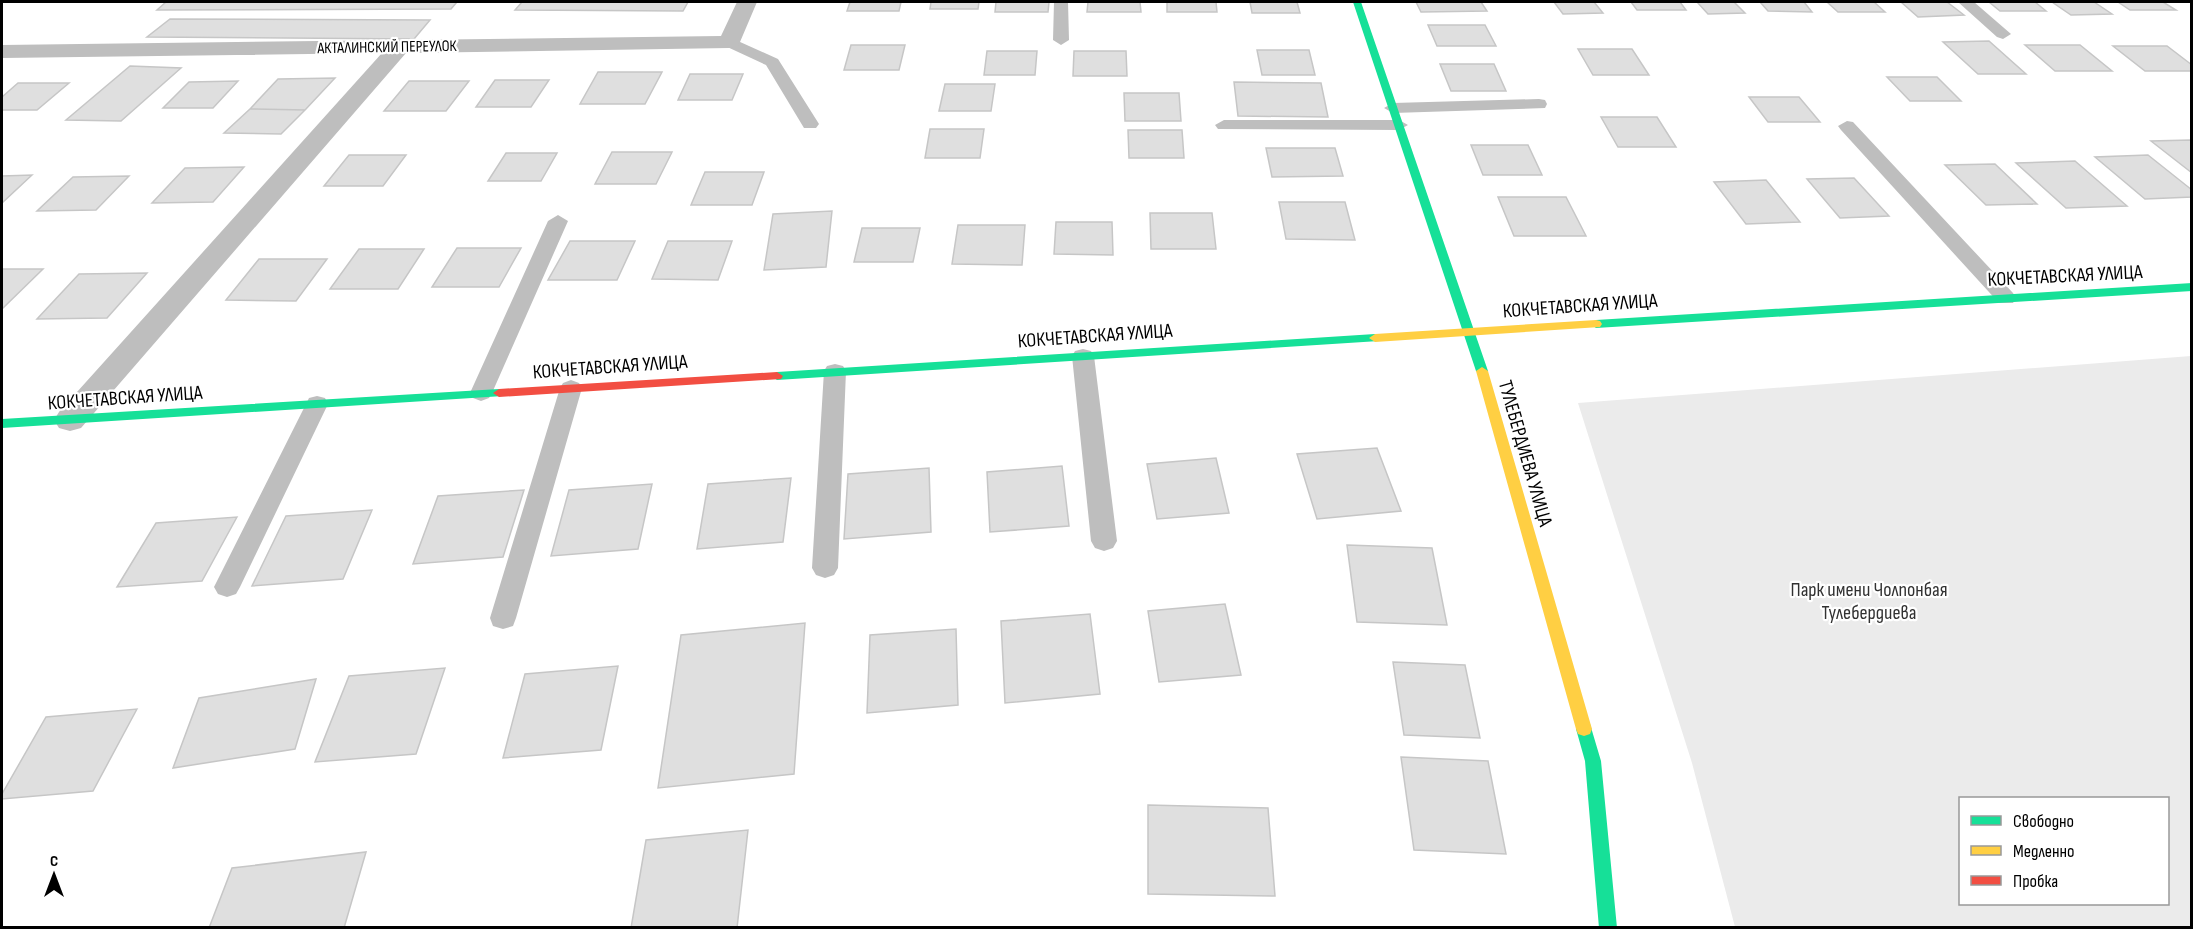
<svg xmlns="http://www.w3.org/2000/svg" width="2193" height="929" viewBox="0 0 2193 929" font-family="'Sofia Sans Condensed',sans-serif">
  <style>
    .green { fill: #ebebeb; fill-rule: evenodd }
    .building { fill: #dfdfdf; stroke: #c6c6c6; stroke-width: 1.5 }
    .lines { fill: none; stroke-linecap: round; stroke-linejoin: round }
    .lane { fill: #bebebe; fill-rule: evenodd }
    .street { fill: #bebebe; fill-rule: evenodd }
    .fast { fill: #16e098; fill-rule: evenodd }
    .slow { fill: #ffcf43; fill-rule: evenodd }
    .jam { fill: #f24e42; fill-rule: evenodd }
    .labels { text-anchor: middle; stroke-width: 4.5; stroke-linejoin: round; paint-order: stroke }
    .far-street-label { font-size: 16px; fill: #000; stroke: #fff }
    .street-label { font-size: 20px; fill: #000; stroke: #fff }
    .park-label { font-size: 20px; fill: #323232; stroke: #fff }
  </style>
  <rect width="100%" height="100%" fill="#fff"/>
  <path class="green" d="M2191,356v571h-456l-43,-164 -114,-360zM1960,798h208v106h-208z"/>
  <path class="building" d="M166,2h291l-6,7 -294,1z
    M522,2h166l-5,9 -168,-1z
    M850,2h51l-2,9h-52z
    M931,2h48l-1,7h-48z
    M996,2h53l-1,10h-53z
    M1088,2h52l1,10h-54z
    M1167,2h49l1,10h-50z
    M1250,2h47l3,11h-48z
    M1416,2h65l6,9 -66,1z
    M1554,2h40l9,11 -40,1z
    M1631,2h49l6,8h-49z
    M1697,2h37l11,11 -37,1z
    M1760,2h44l8,10 -44,-1z
    M1827,2h47l11,10h-47z
    M1901,2h46l17,13 -46,2z
    M1989,2h46l11,9h-46z
    M2052,2h42l18,12 -41,1z
    M2118,2h45l13,8h-46z
    M170,19l260,1 -16,19 -267,-2z
    M1428,25h57l11,21h-59z
    M1989,41l37,33h-48l-35,-32z
    M851,45h54l-6,25h-55z
    M2025,45h55l32,26h-57z
    M2113,46h54l25,19v6h-47z
    M1578,49h54l17,26h-56z
    M1257,50h52l6,25h-53z
    M987,51h50l-2,24h-51z
    M1074,51h52l1,25h-54z
    M1440,64h54l12,27h-55z
    M130,66l51,2 -60,53 -55,-1z
    M598,72h64l-17,32h-65z
    M690,74h53l-11,26h-54z
    M1887,77h50l24,24h-51z
    M335,78l-30,32 -55,-1 28,-30z
    M495,80h54l-18,27h-55z
    M238,81l-25,27h-50l26,-26z
    M409,81h60l-23,30h-62z
    M1234,82l87,1 7,34 -90,-1z
    M18,83h51l-32,27h-35v-13z
    M945,84h50l-4,27h-52z
    M1124,93h55l2,28h-56z
    M1749,97h50l21,25h-52z
    M250,109l55,1 -24,24 -57,-1z
    M1601,117h56l19,30h-58z
    M930,129h54l-4,29h-55z
    M1128,130h54l2,28h-55z
    M2191,140l1,33 -41,-32z
    M1471,145h57l14,30h-59z
    M1266,148h69l8,28 -71,1z
    M612,152h60l-16,32h-61z
    M506,153h51l-16,28h-53z
    M349,155h57l-23,31h-59z
    M2148,155l44,35v7l-47,2 -50,-42z
    M2075,161l52,45 -61,2 -50,-45z
    M1995,164l42,40 -51,1 -41,-40z
    M244,167l-31,35 -61,1 33,-35z
    M705,172h59l-12,33h-61z
    M32,175l-30,28v-27z
    M129,176l-33,34 -59,1 36,-34z
    M1854,178l35,38 -49,2 -33,-39z
    M1766,180l34,42 -54,2 -32,-42z
    M1498,197h68l20,39h-72z
    M1279,202h66l10,38 -69,-1z
    M832,211l-6,56 -62,3 9,-56z
    M1150,213h62l4,36h-65z
    M1056,222h56l1,33 -59,-1z
    M958,225h67l-3,40 -70,-1z
    M862,228h58l-7,34h-59z
    M570,241h65l-18,39h-69z
    M668,241h64l-14,39 -66,-1z
    M457,248h64l-22,39h-67z
    M359,249h65l-26,40h-68z
    M259,259h68l-31,42 -70,-1z
    M2,269h41l-41,40z
    M147,273l-40,45 -70,1 42,-45z
    M1377,448l24,63 -84,8 -20,-65z
    M1216,458l13,55 -72,6 -10,-55z
    M1062,466l7,60 -79,6 -3,-60z
    M929,468l2,64 -87,7 4,-65z
    M791,478l-8,64 -86,7 11,-65z
    M652,484l-14,65 -87,7 18,-66z
    M524,490l-21,67 -90,7 25,-68z
    M372,510l-29,69 -91,7 34,-70z
    M237,517l-35,64 -85,6 39,-64z
    M1347,545l85,3 15,77 -90,-3z
    M1225,604l16,71 -82,7 -11,-71z
    M1090,614l10,80 -95,9 -4,-82z
    M805,623l-11,151 -136,14 23,-153z
    M956,629l2,76 -91,8 3,-78z
    M1393,662l72,3 15,73 -76,-3z
    M618,666l-17,84 -98,8 22,-84z
    M445,668l-29,86 -101,8 34,-86z
    M316,679l-21,70 -122,19 26,-70z
    M137,709l-44,82 -91,8v-5l44,-77z
    M1401,757l87,4 18,93 -92,-4z
    M1148,805l120,3 7,88 -127,-2z
    M748,830l-11,98h-106l15,-88z
    M366,852l-22,76h-135l23,-60z"/>
  <g class="lines">
    <path class="lane" d="M1054,2h14l1,38 -8,5 -8,-5z
      M1958,2h16l37,32 -8,5 -6,-2z
      M729,37l49,22 41,65 -3,4h-12l-38,-63 -43,-20 -2,-3z
      M1539,99l6,1 2,4 -2,4 -152,5 -9,-5 9,-5z
      M1224,120h175l9,5 -9,5 -181,-1 -3,-4z
      M1847,121l6,1 160,171 3,5 -3,5h-14l-158,-173 -3,-4z
      M558,215l10,6 -76,172 -3,5 -8,3 -8,-3 -3,-5 78,-172z
      M1083,349l8,2 3,5 23,185 -4,7 -9,3 -9,-3 -4,-7 -19,-185 3,-5z
      M835,364l8,2 3,5 -8,197 -4,7 -9,3 -9,-3 -4,-7 12,-197 3,-5z
      M571,380l8,3 3,5 -66,230 -3,8 -10,3 -10,-3 -3,-8 70,-230 3,-5z
      M317,396l8,2 3,6 -88,183 -4,7 -9,3 -9,-3 -4,-7 92,-183 3,-6z"/>
    <path class="street" d="M737,2h20l-17,40 -3,5 -8,1 -323,5 -325,375 -11,3 -11,-3 -5,-8 5,-8 323,-359 -380,5v-13l719,-9z"/>
    <path class="fast" d="M1353,2h8l127,369 -2,3 -4,1 -6,-4z
      M2192,283v8l-596,37 -6,-4 6,-4z
      M1375,334l4,1 2,3 -2,3 -602,39 -6,-4 6,-4z
      M499,389l6,4 -2,3 -501,32v-9z
      M1584,722l6,2 11,37 16,167h-18l-14,-167 -9,-32 2,-5z"/>
    <path class="slow" d="M1596,320l4,1 2,3 -2,3 -225,15 -6,-4 6,-4z
      M1482,367l6,4 104,358 -2,5 -6,2 -6,-2 -2,-5 -100,-358z"/>
    <path class="jam" d="M777,372l6,4 -2,3 -282,18 -6,-4 6,-4z"/>
  </g>
  <g class="labels">
    <g class="far-street-label">
      <text transform="translate(387 46) rotate(-1)" y="6">АКТАЛИНСКИЙ ПЕРЕУЛОК</text>
    </g>
    <g class="street-label">
      <text transform="translate(2065 275) rotate(-3)" y="7">КОКЧЕТАВСКАЯ УЛИЦА</text>
      <text transform="translate(1580 305) rotate(-4)" y="7">КОКЧЕТАВСКАЯ УЛИЦА</text>
      <text transform="translate(1095 335) rotate(-4)" y="7">КОКЧЕТАВСКАЯ УЛИЦА</text>
      <text transform="translate(610 366) rotate(-4)" y="7">КОКЧЕТАВСКАЯ УЛИЦА</text>
      <text transform="translate(125 397) rotate(-4)" y="7">КОКЧЕТАВСКАЯ УЛИЦА</text>
      <text transform="translate(1526 453) rotate(74)" y="7">ТУЛЕБЕРДИЕВА УЛИЦА</text>
    </g>
    <g class="park-label">
      <text x="1869" y="596">Парк имени Чолпонбая<tspan x="1869" dy="23">Тулебердиева</tspan></text>
    </g>
  </g>
  <rect width="2193" height="929" fill="none" stroke="#000000" stroke-width="6"/>
  <rect x="1959" y="797" width="210" height="108" fill="#ffffff" stroke="#999999" stroke-width="1.5"/>
  <rect x="1971" y="816" width="30" height="9" fill="#16e098" stroke="#999999" stroke-width="1.5"/>
  <text x="2013" y="827" font-size="18" fill="#000000">Свободно</text>
  <rect x="1971" y="846" width="30" height="9" fill="#ffcf43" stroke="#999999" stroke-width="1.5"/>
  <text x="2013" y="857" font-size="18" fill="#000000">Медленно</text>
  <rect x="1971" y="876" width="30" height="9" fill="#f24e42" stroke="#999999" stroke-width="1.5"/>
  <text x="2013" y="887" font-size="18" fill="#000000">Пробка</text>
  <g transform="translate(54 875)" stroke="#ffffff" stroke-width="4.5" paint-order="stroke">
  <path d="M0-4.5L10 22L0 15L-10 22Z" fill="#000000"/>
  <text y="-9" font-size="16" font-weight="bold" text-anchor="middle" fill="#000000">С</text>
  </g>
</svg>
